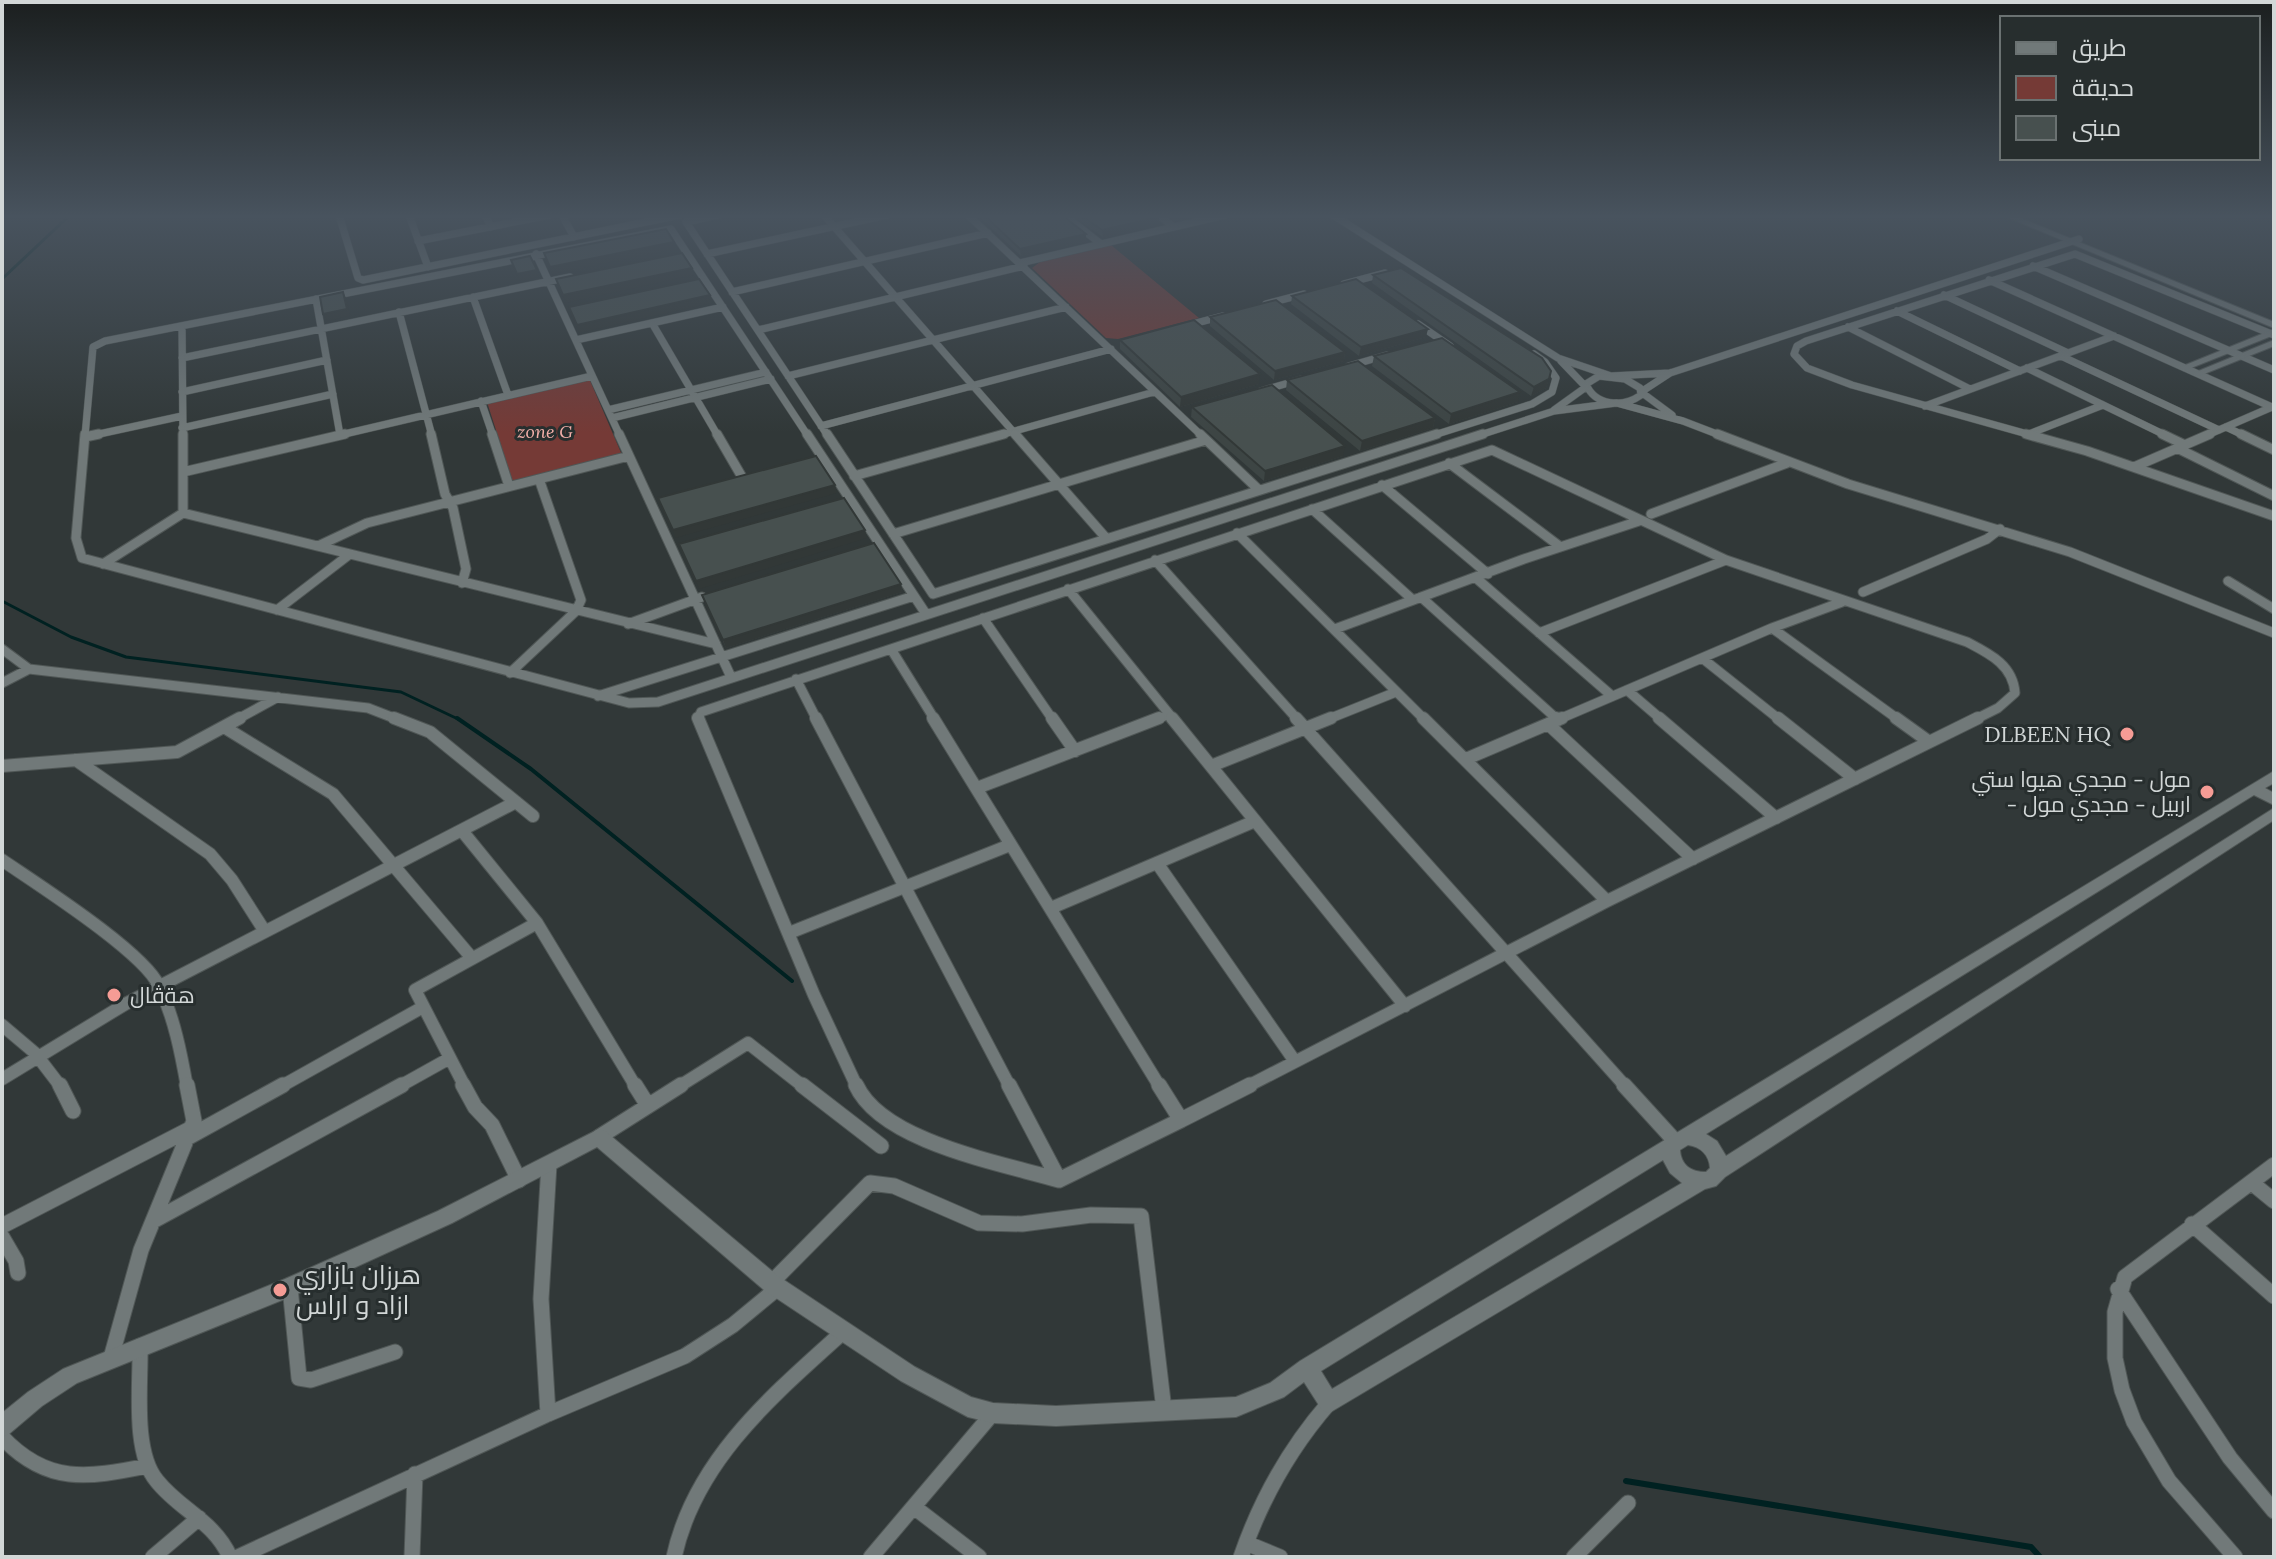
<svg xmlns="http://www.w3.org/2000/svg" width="2276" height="1559" viewBox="0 0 2276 1559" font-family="Lora,Cairo,serif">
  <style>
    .green { fill: #753a36 }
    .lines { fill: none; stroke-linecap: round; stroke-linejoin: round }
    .stream-far2 { stroke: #002121; stroke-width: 3 }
    .stream-far1 { stroke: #002121; stroke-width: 4 }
    .stream { stroke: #002121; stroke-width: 6 }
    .minor-far3-casing { stroke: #505756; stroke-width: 8 }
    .minor-far2-casing { stroke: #505756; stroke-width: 11 }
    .minor-far1-casing { stroke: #505756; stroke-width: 14 }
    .minor-casing { stroke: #505756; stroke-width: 17 }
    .tertiary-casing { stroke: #505756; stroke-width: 2 }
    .minor-far3 { stroke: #717979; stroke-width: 7 }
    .minor-far2 { stroke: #717979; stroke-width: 9 }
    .minor-far1 { stroke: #717979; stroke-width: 12 }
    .minor { stroke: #717979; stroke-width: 15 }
    .tertiary { fill: #717979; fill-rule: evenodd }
    .wall { fill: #3d4544 }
    .shaded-wall { fill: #323837 }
    .building { fill: #47504f; stroke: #323837; stroke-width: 2 }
    .poi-dot { fill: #f59c95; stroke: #272e2e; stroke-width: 3 }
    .labels { text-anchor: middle; stroke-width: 6; stroke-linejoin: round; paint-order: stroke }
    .far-park-label { font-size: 18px; font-style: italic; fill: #f3afa9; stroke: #272e2e }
    .poi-label { font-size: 22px; fill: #d2d7d7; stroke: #272e2e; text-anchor: end }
    .near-poi-label { font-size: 26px; fill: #d2d7d7; stroke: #272e2e; text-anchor: start }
  </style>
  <rect width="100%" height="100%" fill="#313838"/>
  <path class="green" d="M1111,245l88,73 -81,21 -12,-1 -74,-70 8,-6z
    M589,378l33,77 -109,28 -26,-81z"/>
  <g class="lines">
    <path class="stream-far2" d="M2,279l68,-64
      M2,601l69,36 55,20 275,35 59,28"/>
    <path class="stream-far1" d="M457,718l74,51 261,212"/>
    <path class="stream" d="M1626,1481l405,66 9,10"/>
    <defs>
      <path id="minor-far3" d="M339,215l19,63 5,2 317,-65
        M409,215l19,52
        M485,215l6,12
        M562,215l12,22
        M718,215l-32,7 142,214
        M824,215l193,221
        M968,215l234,221
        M1064,215l37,29
        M1158,215l16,12
        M1333,215l225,143 53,18
        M418,241l132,-26
        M536,254l84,182
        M707,254l180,-39
        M1020,263l205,-48
        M2033,266l241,104
        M1989,280l285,128
        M1344,284l41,-11
        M732,292l256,-59
        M1944,295l124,58
        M473,297l35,98
        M316,299l24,136
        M1266,304l38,-10
        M1897,311l123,60
        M399,312l33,124
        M652,323l66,113
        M1418,324l32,22
        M182,326l1,110
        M1185,326l38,-10
        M1848,327l122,62
        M758,330l266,-64
        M576,340l147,-33
        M2061,356l158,74
        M182,358l388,-81
        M1561,361l25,26
        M1349,366l38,-11
        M2027,368l140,68
        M1670,373l-29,19 31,23
        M788,376l278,-69
        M1599,376l26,3 15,9 1,7c-18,13 -46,11 -55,-11z
        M1611,376l59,-3 409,-134
        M1261,391l41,-12
        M182,392l145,-32
        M481,401l12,35
        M1617,403l66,18 39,15
        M1925,406l189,-70
        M608,410l158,-38
        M1554,410l32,-23
        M612,418l159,-39
        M821,426l290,-77
        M2226,427l19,9
        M182,428l151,-34
        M2029,434l74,-29
        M85,436l8,-89 12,-6 566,-112 137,207
        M90,436l92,-20
        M336,436l256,-60
        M997,436l157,-44
        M1431,436l101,-32 20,-12 4,-14 -11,-16 -11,-8
        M1477,436l77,-25 62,-8
        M2034,436l-182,-51 -45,-17 -13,-14 3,-8 9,-5 269,-87 199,81
        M2205,436l67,-29"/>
      <path id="minor-far2" d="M85,434l-9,104 6,20 547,145 29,-1 825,-268
        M183,434v79
        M431,434l14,60 8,14 13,61 -4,14
        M492,434l17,52
        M619,434l112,243
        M717,434l25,43
        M807,434l119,180
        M827,434l106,160 504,-160
        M1015,434l91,104
        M1200,434l59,56
        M1717,434l131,50 222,68 204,81
        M2026,434l61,17 187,65
        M2162,434l23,11
        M2241,434l33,16
        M85,437l14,-3
        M2177,448l97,48
        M1449,463l109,82
        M2134,467l76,-33
        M183,472l162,-38
        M854,476l150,-42
        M1382,485l106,89
        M1312,509l101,91
        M1651,514l136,-51
        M1237,533l188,187
        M893,534l313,-94
        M318,546l49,-23 262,-67
        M1155,560l143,160
        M103,564l80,-51 533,131
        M1476,578l136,118
        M2228,581l46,28
        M1068,589l106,131
        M1863,592l124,-53 13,-10
        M1421,597l137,123
        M277,610l73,-56
        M983,618l70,102
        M628,624l74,-27
        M1772,628l127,92
        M1335,629l189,-70 115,-38
        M1539,633l187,-73
        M2,649l27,20 339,39 31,12
        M891,649l44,71
        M891,649l601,-199 234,110 241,82c23,12 46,23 48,51l-17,15 -24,12
        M1702,658l78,62
        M510,673l66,-62 5,-11 -42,-121
        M796,679l21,41
        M2,683l27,-14
        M1627,690l35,30
        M598,696l316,-100
        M236,720l42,-23
        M698,720l3,-8 190,-63
        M1154,720l13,-5
        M1326,720l70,-28
        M1557,720l215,-92 70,-26"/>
      <path id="minor-far1" d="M394,718l36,14 103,84
        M698,718l116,277 43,92
        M816,718l194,369
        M933,718l227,369
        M1052,718l23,33
        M1172,718l233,288
        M1296,718l330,369
        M1423,718l184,183
        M1556,718l2,2
        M1659,718l117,100
        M1778,718l77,61
        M1896,718l32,23
        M1548,724l145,135
        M224,727l109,67 138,163
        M1466,759l96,-41
        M76,760l134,94 22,26 32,50
        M2,766l175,-14 63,-34
        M1211,766l120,-48
        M977,788l182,-70
        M463,832l74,91 99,164
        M2,860c35,24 142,92 157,126 15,31 22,67 28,101
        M1157,863l137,197
        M1051,908l204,-87
        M789,933l221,-88
        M2,1025l33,28 26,34
        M2,1079l125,-76 389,-201
        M280,1087l143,-80
        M398,1087l52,-29
        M465,1087l-50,-97 122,-67
        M678,1087l70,-44 56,44
        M1246,1087l361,-186 371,-183"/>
      <path id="minor" d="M60,1085l13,26
        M463,1085l12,22 17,18 27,55
        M635,1085l12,19
        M802,1085l79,61
        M856,1085c26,57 145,78 203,95l122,-60
        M1009,1085l50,95
        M1159,1085l22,35
        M1624,1085l51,56
        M1181,1120l69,-35
        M599,1137l82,-52
        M187,1138l96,-53
        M2252,1183l22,18
        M153,1221l249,-136
        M2192,1224l82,72
        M2,1226l188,-97
        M2,1237l14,24 2,12
        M771,1283l99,-100 24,3 85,37 43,1 69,-9 50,1 23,194
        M290,1287l9,91 12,2 84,-28
        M2118,1289l112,169 44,53
        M140,1346c1,37 -8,106 17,135 23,29 57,40 73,76
        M111,1358l30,-108 53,-129 -7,-36
        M548,1414l-7,-115 8,-135
        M2,1437c45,48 86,41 145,29
        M914,1507l65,50
        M1246,1543l34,14
        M153,1557l46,-39
        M238,1557l310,-143 137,-58 48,-31 46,-38
        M412,1557l3,-83
        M674,1557c21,-97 99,-162 170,-226
        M871,1557l122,-144
        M1241,1557c20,-58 48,-108 88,-154
        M1574,1557l54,-54
        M2235,1557l-66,-76 -35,-59 -12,-32 -7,-32v-46l10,-35 149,-112"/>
      <path id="tertiary" d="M2002,215h11l261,107v6z
        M2274,329v6l-88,35 -8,-2z
        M2274,340v6l-75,30 -8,-2z
        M2274,771v12l-9,5 9,5v12l-20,-10 -548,339 11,7 9,15 548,-348v12l-549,357 -9,9 -11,3 -376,224 -7,-3 -18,-28 -20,15 -48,20 -180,9 -63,-3 -25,-6 -67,-36 -137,-91 -167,-143 -145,76 -155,71 -220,89 -35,23 -33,28 -7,3v-24l26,-21 35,-23 222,-90 153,-68 161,-82 6,2 173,145 137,91 56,30 22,6 63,3 180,-9 34,-14 30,-22zM1688,1145c13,2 21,10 22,23l-4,4c-15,0 -25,-7 -26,-22zM1663,1160l7,13 12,10 -350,206 -11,-18z"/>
    </defs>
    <use href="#minor-far3" class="minor-far3-casing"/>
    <use href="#minor-far2" class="minor-far2-casing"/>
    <use href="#minor-far1" class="minor-far1-casing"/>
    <use href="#minor" class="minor-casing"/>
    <use href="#tertiary" class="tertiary-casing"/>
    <use href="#minor-far3" class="minor-far3"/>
    <use href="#minor-far2" class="minor-far2"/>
    <use href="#minor-far1" class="minor-far1"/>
    <use href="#minor" class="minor"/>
    <use href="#tertiary" class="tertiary"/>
  </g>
  <path class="wall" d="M978,215h84l24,26 -65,15z
    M1071,215h86l2,2v7l-56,13z
    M1167,215h29l-21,5z
    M1373,275l178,96 -5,17 -15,8 -159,-113z
    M1292,296l134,41 -67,19 -68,-52z
    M1210,317l135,35 -1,9 -70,19 -64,-54z
    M1120,340l139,44 -79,23 -60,-58z
    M1374,356l144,46 -69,22 -77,-58z
    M1287,380l148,38 -2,10 -73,23 -74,-61z
    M1192,407l151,49 -79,25 -73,-64z
    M901,584l1,8 -176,56 -24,-53z"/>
  <path class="shaded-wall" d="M1176,215h20l-21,5z
    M1159,217v7l-56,13 -1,-7z
    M1086,234v7l-65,15 -1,-7z
    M674,242l2,7 -123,25 -3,-7z
    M692,268l2,7 -128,28 -3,-8z
    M537,270l3,7 -20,4 -3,-7z
    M343,292l4,8 3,16 -23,5 -4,-7z
    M710,295l2,8 -133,30 -2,-8z
    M1428,329l-2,8 -67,19 2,-9z
    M1345,352l-1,9 -70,19 1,-9z
    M1260,374l-1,10 -79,23 1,-10z
    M1549,379l-3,9 -15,8 3,-9z
    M1520,392l-2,10 -69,22 2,-10z
    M1435,418l-2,10 -73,23 2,-10z
    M1345,446l-2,10 -79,25 1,-10z
    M835,485l2,8 -162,45 -2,-8z
    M865,530l2,8 -168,51 -3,-8z
    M901,584l1,8 -176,56 -3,-8z"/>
  <path class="building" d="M984,215h78l24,19 -66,15z
    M1081,215h76l2,2 -57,13z
    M666,229l8,13 -124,25 -6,-14z
    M682,253l10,15 -129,27 -7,-16z
    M530,256l7,14 -20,4 -6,-14z
    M1401,268l141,90 9,13 -2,8 -15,8 -161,-112z
    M699,279l11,16 -133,30 -8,-18z
    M1356,279l72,50 -67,18 -69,-51z
    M343,292l4,17 -24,5 -3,-17z
    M1276,300l69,52 -70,19 -65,-54z
    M1194,320l66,54 -79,23 -61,-57z
    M1442,338l78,54 -69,22 -77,-58z
    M1358,361l77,57 -73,23 -75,-61z
    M1272,385l73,61 -80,25 -73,-64z
    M816,456l19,29 -162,45 -15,-32z
    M844,498l21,32 -169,51 -17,-37z
    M874,543l27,41 -178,56 -21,-45z"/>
  <linearGradient id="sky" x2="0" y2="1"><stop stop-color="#1b1f1f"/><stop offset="0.5" stop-color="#48535e"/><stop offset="1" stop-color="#48535e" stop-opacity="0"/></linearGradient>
  <rect width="2276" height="433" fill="url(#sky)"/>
  <g class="poi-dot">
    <circle cx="2127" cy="734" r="8"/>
    <circle cx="2207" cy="792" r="8"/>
    <circle cx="114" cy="995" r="8"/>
    <circle cx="280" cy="1290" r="8"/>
  </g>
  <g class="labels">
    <g class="far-park-label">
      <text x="545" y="438">zone G</text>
    </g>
    <g class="poi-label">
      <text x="2111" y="742">DLBEEN HQ</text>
      <text x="2191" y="787">مول - مجدي هيوا ستي<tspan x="2191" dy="25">- اربيل - مجدي مول</tspan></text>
      <text x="130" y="1003" text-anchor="start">هةڤال</text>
    </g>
    <g class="near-poi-label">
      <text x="296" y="1284">هرزان بازاري<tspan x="296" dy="30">ازاد و اراس</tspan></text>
    </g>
  </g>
  <rect width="2276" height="1559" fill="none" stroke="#d2d7d7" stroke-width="8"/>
  <rect x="2000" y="16" width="260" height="144" fill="#272e2e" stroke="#6b7272" stroke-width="2"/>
  <rect x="2016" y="42" width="40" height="12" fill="#717979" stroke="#6b7272" stroke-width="2"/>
  <text x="2072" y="56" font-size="24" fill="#d2d7d7">طريق</text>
  <rect x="2016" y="76" width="40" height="24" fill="#753a36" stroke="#6b7272" stroke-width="2"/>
  <text x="2072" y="96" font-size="24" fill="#d2d7d7">حديقة</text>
  <rect x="2016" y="116" width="40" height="24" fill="#47504f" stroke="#6b7272" stroke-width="2"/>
  <text x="2072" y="136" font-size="24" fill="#d2d7d7">مبنى</text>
</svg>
